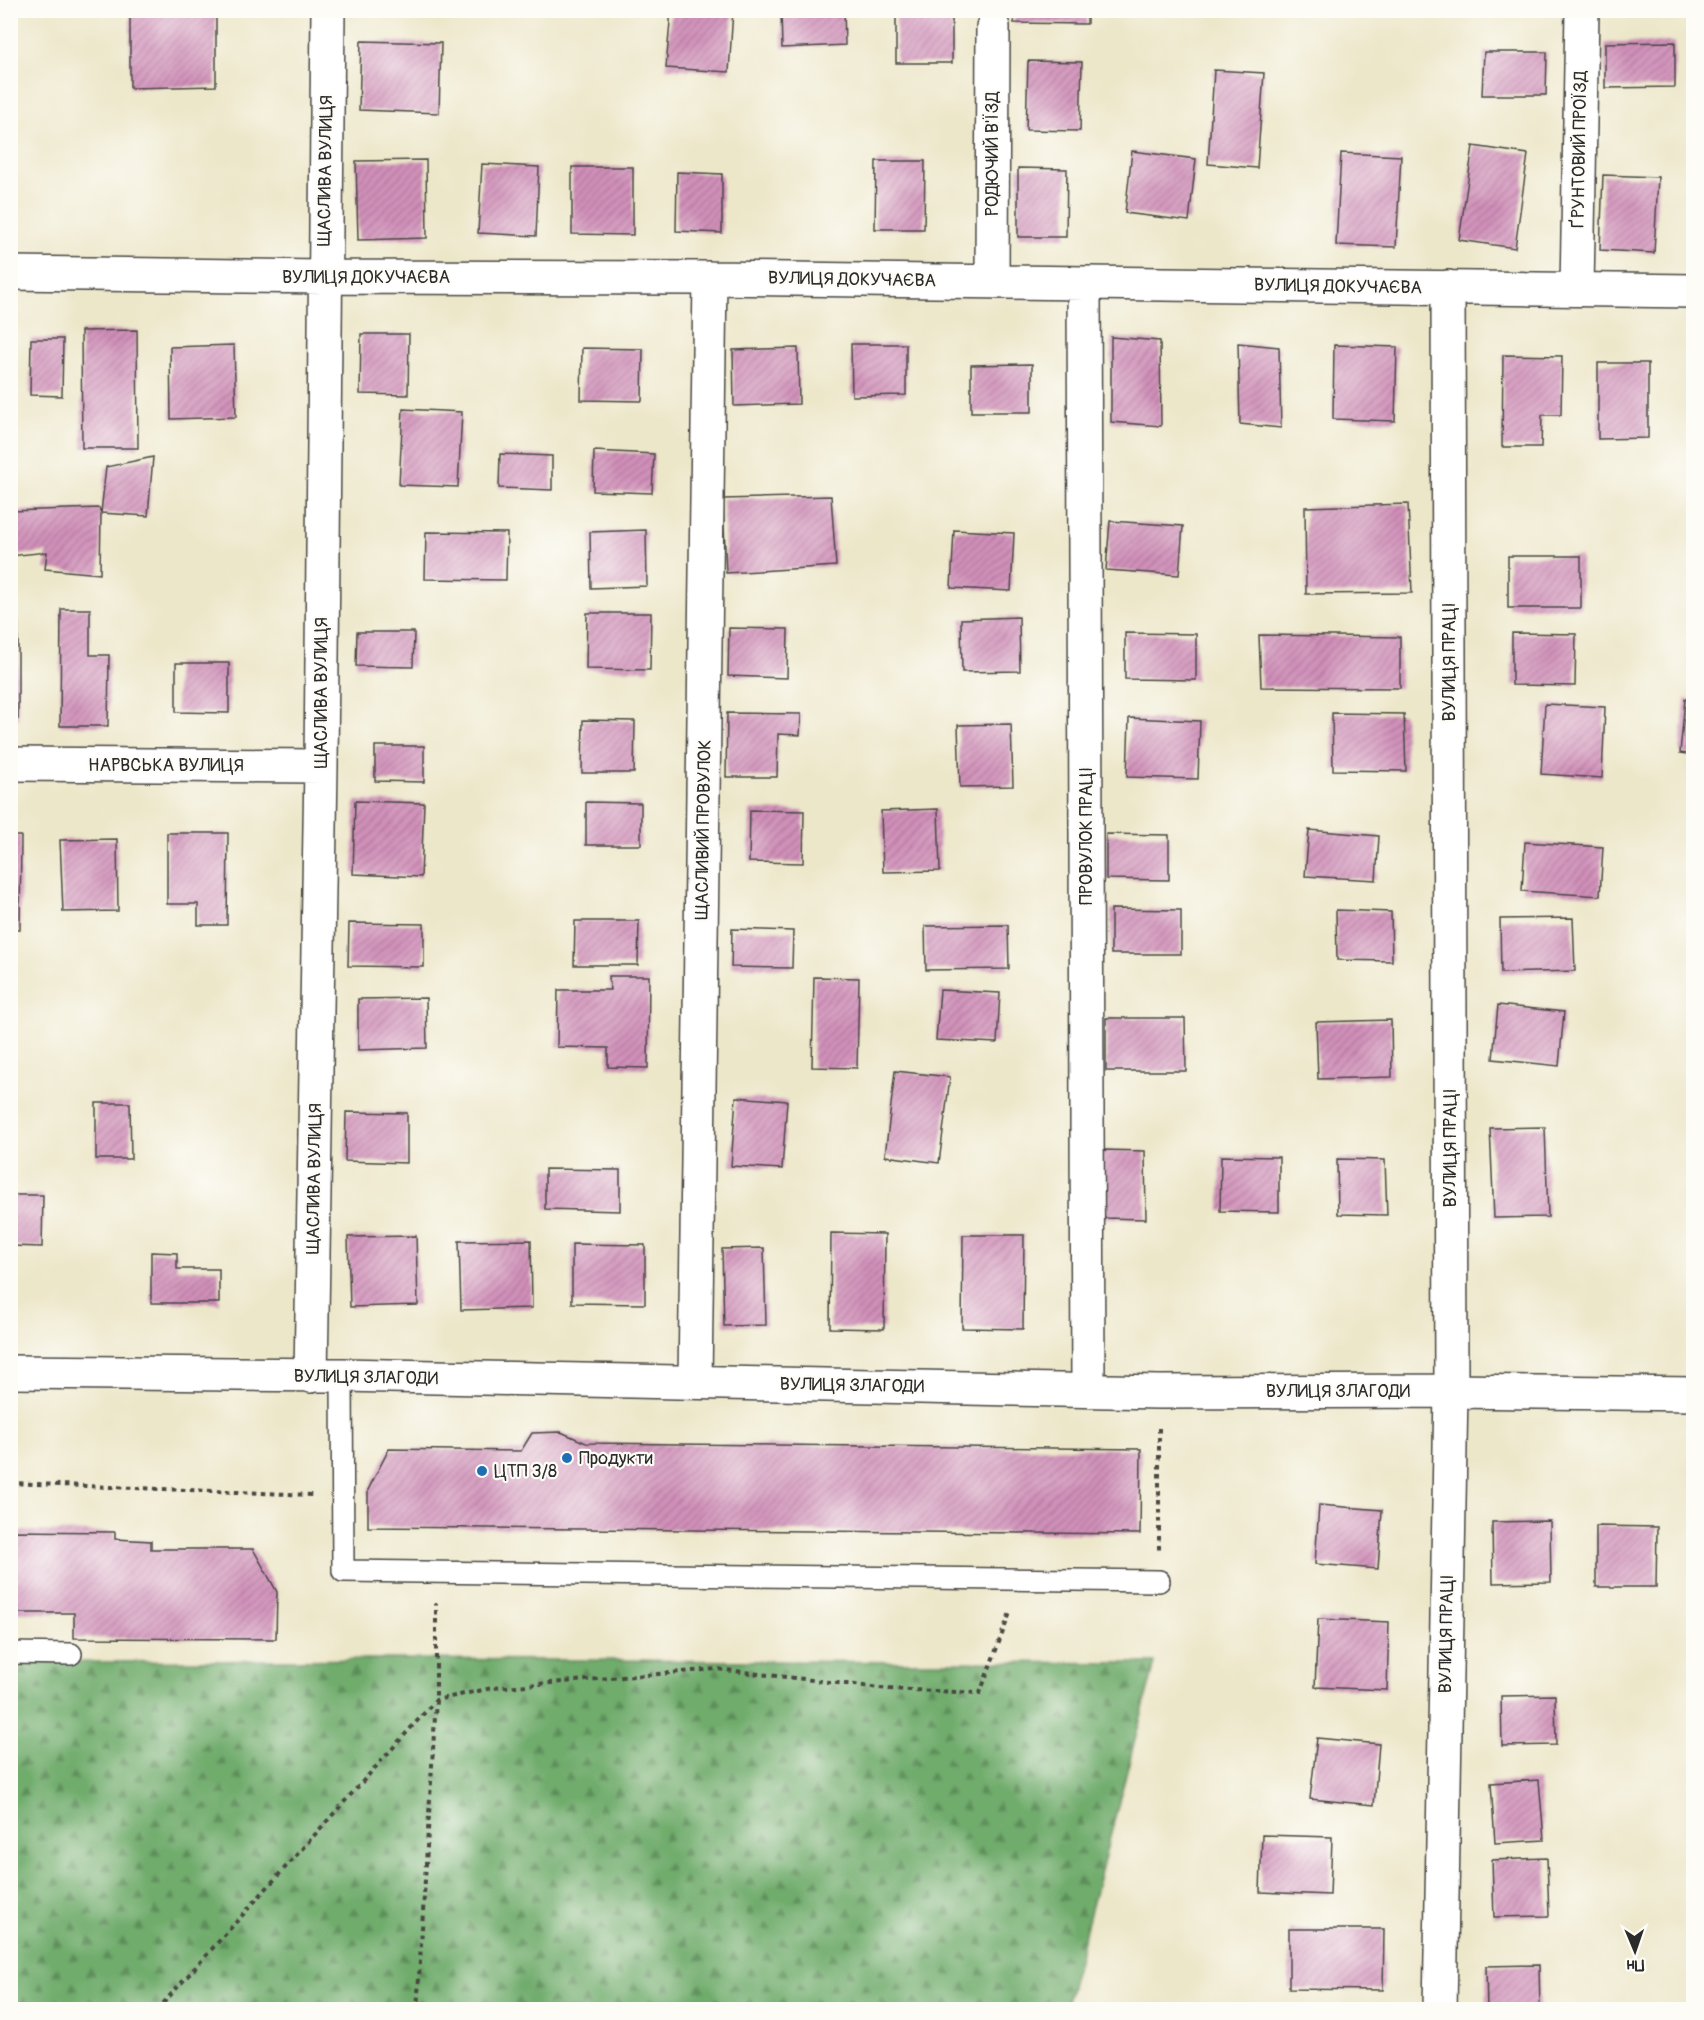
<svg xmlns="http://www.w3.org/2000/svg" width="1704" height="2020" viewBox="0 0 1704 2020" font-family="Pangolin,sans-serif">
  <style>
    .forest { fill: url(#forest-firs); stroke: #4e6c4c; stroke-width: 1.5 }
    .building { fill: url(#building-hatch) }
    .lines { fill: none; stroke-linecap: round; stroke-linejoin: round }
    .lane-casing { stroke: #484743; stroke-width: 24 }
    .street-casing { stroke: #484743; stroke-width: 36 }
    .path { stroke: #484743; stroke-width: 4; stroke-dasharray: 4.5 4.5; stroke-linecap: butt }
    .lane { stroke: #fff; stroke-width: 21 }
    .street { stroke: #fff; stroke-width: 33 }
    .poi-dot { fill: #1f6fb2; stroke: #fdfcf7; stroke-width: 2 }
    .labels { text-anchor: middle; stroke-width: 4.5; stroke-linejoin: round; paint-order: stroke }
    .street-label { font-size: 18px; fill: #2b2b2b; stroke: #fdfcf7 }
    .poi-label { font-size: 18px; fill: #2b2b2b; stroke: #fdfcf7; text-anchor: start }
  </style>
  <defs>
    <pattern id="forest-firs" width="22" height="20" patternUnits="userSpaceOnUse" patternTransform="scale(1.5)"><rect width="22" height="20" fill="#70ac6c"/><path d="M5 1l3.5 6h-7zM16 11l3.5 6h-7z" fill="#5c8c59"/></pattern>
    <pattern id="building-hatch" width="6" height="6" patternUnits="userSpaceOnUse" patternTransform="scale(1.5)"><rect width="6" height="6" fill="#d190ba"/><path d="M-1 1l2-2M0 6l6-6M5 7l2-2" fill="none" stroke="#aa7697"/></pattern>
  </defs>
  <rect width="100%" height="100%" fill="#fdfcf7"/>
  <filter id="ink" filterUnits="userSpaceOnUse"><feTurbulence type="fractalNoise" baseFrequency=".0167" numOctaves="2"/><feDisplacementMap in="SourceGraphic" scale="12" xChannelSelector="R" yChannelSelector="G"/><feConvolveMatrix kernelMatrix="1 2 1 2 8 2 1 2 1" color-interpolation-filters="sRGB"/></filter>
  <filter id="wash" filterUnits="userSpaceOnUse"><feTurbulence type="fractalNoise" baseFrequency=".008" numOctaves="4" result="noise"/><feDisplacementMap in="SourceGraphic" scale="24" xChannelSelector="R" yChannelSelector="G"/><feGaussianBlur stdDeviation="1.35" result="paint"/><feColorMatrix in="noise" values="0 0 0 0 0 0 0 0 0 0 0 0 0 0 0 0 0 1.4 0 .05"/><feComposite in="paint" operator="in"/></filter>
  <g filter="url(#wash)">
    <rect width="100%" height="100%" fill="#ede7ca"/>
    <path class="forest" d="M379,1659l776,4 -90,347 -1054,-1 -1,-346z"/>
    <g id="blocks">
      <path class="building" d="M130,10h86v76l-86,2z
        M671,10h62l-4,62 -63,-4z
        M781,10h63l1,35 -63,3z
        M896,10h56v53h-56z
        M1015,10h72v14l-73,-1z
        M361,41l80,2 -2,70 -80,-3z
        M1675,42v45l-70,1v-45z
        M1484,52h63l-1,43h-64z
        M1028,61l54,1 -2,69 -54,-1z
        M1214,70l50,3 -7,95 -49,-4z
        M1473,146l55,8 -13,94 -56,-8z
        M1132,151l64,8 -7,62 -64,-8z
        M1341,153l60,3 -5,91 -60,-2z
        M426,160l1,78 -69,2 -2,-79z
        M876,161h49l-1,68h-49z
        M482,164l57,3 -3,69 -58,-3z
        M572,167h61v68l-61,-1z
        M1018,168l49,1 -1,68h-48z
        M677,172l45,2v59l-46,-2z
        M1603,175l55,2 -4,76 -54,-3z
        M137,330l1,118h-56l-1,-117z
        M361,334h48l-1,61 -48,-1z
        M1111,337l49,4 1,85 -50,-4z
        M31,339h32l-1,57 -32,-1z
        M1238,343l41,4 2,81 -41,-4z
        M851,344h55v51l-54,1z
        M234,345l2,72 -65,2 -1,-72z
        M1334,345l63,2 -2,74 -62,-2z
        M582,348l61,1 -1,52 -61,-1z
        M798,348l1,56 -65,2 -1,-56z
        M1503,355l59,1 -1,59h-19l-1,32h-39z
        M1598,363h50v75l-50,1z
        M1032,364v48h-61v-47z
        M403,409l59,3 -4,75 -59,-2z
        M594,451l60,3 -2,39 -59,-2z
        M500,454l52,2v34l-53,-2z
        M153,457l-5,59 -47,-3 5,-46z
        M831,496l5,70 -110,7 -3,-74z
        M1408,504l4,89 -106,1 -1,-87z
        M99,508l2,5 -1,61 -55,-5 2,-17 -37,4v-45z
        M1110,521l73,5 -4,49 -73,-5z
        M646,530l1,56 -56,2 -1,-56z
        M954,530l60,3 -3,58 -60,-3z
        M426,532l81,1 -1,47 -81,-1z
        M1508,556h73v52h-73z
        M61,609h29v46h19l-1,71h-48z
        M587,613h64l-1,57 -64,-1z
        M1019,617l1,54 -58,1 -1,-53z
        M10,620h8v99h-8z
        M729,628l59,1 -1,49 -59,-2z
        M357,632h57l-1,35 -57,-1z
        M1125,633l71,1v46l-71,-1z
        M1512,633l64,1 -1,52 -63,-1z
        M1259,635l141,2v51l-139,-1z
        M176,663h53v50l-53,-1z
        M1685,699l9,1v55l-14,-2z
        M1545,704l60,3 -3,71 -61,-4z
        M727,713l74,1 -1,21 -22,-1 -1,43h-51z
        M1332,713l72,1 2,57 -73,-1z
        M1129,718l71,3 -2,58 -71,-2z
        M583,720l52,1 -1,52h-52z
        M1011,724l2,62 -53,1 -2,-62z
        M375,746h49v36l-49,-1z
        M355,801l69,2 -3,74 -68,-3z
        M586,802l55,1v42h-55z
        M938,809l2,62 -57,1 -2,-61z
        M750,810l54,1 -1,52 -54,-1z
        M1309,830l70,6 -3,44 -71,-4z
        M167,833h61l-1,92h-29v-21h-31z
        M1106,834l63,1v45l-63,-1z
        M10,836h11l-1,94h-10z
        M117,839l1,72 -55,1 -3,-72z
        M1525,842l78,5 -3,49 -78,-5z
        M1111,909l70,1v44h-70z
        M1336,910l55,2 1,49 -55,-1z
        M1573,918l2,53 -74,2 -1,-54z
        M575,921h64l-1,44h-64z
        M349,923l75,1v43l-76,-1z
        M1008,925l1,44 -83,1 -1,-44z
        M732,929l61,2 -1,37 -61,-1z
        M609,976h40l-1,92 -40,-1v-19l-51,-1 1,-57h52z
        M814,977l45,1 -2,90 -45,-1z
        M940,990l60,3 -3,50 -61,-3z
        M426,998l1,50 -69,2v-51z
        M1498,1005l66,7 -5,54 -66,-7z
        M1106,1018h79l1,53h-80z
        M1391,1020l1,57 -74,2 -2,-57z
        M895,1071l55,6 -11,86 -54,-7z
        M736,1097l51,4 -5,68 -51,-3z
        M96,1103h34l1,56h-35z
        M346,1112l61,1v50l-62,-2z
        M1545,1127l3,90 -54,1 -4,-90z
        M1101,1150l44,1 1,68 -44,-1z
        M1221,1156l58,1v55l-59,-1z
        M1337,1159l48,1 2,55 -49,-1z
        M545,1169l75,1v41l-75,-2z
        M10,1195h33l-1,52 -32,-1z
        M831,1233l54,1 -1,95 -54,-1z
        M963,1235h61l-1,94 -61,-1z
        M416,1236l2,69 -68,2 -2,-70z
        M531,1240l1,68 -71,2 -2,-69z
        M572,1244l73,1v59l-73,-1z
        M764,1248l2,77 -42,1 -2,-77z
        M151,1252l26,1v16h42v34h-68z
        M561,1432l25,11 555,6 -1,85 -772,-7v-37l21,-41 132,2 11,-18z
        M1319,1505l63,5 -4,59 -63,-5z
        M1550,1521l1,61 -58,1 -1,-61z
        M1596,1526l61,1 -1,60h-60z
        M10,1531l105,1v7l36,2v8h102l24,43 -1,47 -202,-1v-25h-64z
        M1318,1619l71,3 -2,68 -72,-3z
        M1555,1695l1,50 -54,1 -1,-50z
        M1317,1738l62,6 -5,61 -64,-6z
        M1539,1780l5,60 -49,3 -4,-60z
        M1262,1835l70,2 -2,58 -70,-3z
        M1547,1858l2,58 -55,1 -2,-57z
        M1289,1929h95l-1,61 -94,-1z
        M1539,1965l1,45h-53l-1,-44z"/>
    </g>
  </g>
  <g filter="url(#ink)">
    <use href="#blocks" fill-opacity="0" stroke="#484743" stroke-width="1.5"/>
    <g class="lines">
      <defs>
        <path id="lane" d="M342,1375l1,196 816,10
          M10,1653l61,1"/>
        <path id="street" d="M10,273l314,4 386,1 984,13
          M992,281l1,-254
          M1084,283l4,1106
          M1577,289l5,-279
          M10,764l311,2
          M10,1372l332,3 817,17 292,-1 243,3
          M311,1376l10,-610 7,-756
          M695,1382l15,-1104
          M1440,2010l11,-619 -3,-1104"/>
      </defs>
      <use href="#lane" class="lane-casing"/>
      <use href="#street" class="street-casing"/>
      <path class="path" d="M1159,1428v122
        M10,1483l303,12
        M157,2010l279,-310 56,-12 225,-19 172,20 91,4 31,-83
        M417,2010l19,-310v-97"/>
      <use href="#lane" class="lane"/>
      <use href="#street" class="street"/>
    </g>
  </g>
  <g class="poi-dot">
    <circle cx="567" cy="1458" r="6"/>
    <circle cx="482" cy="1471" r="6"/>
  </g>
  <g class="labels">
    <g class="street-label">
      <text transform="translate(1579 150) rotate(-89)" y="6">ҐРУНТОВИЙ ПРОЇЗД</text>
      <text transform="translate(992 154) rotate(-90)" y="6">РОДЮЧИЙ В'ЇЗД</text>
      <text transform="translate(325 171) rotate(-89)" y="6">ЩАСЛИВА ВУЛИЦЯ</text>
      <text x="366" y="283">ВУЛИЦЯ ДОКУЧАЄВА</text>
      <text transform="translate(852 279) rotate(1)" y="6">ВУЛИЦЯ ДОКУЧАЄВА</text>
      <text transform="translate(1338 286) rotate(1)" y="6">ВУЛИЦЯ ДОКУЧАЄВА</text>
      <text transform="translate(1449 662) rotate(-90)" y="6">ВУЛИЦЯ ПРАЦІ</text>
      <text transform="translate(321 693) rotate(-90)" y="6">ЩАСЛИВА ВУЛИЦЯ</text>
      <text x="166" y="771">НАРВСЬКА ВУЛИЦЯ</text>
      <text transform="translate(703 830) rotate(-89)" y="6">ЩАСЛИВИЙ ПРОВУЛОК</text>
      <text transform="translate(1086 836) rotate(-90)" y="6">ПРОВУЛОК ПРАЦІ</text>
      <text transform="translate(1450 1148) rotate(-90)" y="6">ВУЛИЦЯ ПРАЦІ</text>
      <text transform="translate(314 1179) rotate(-89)" y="6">ЩАСЛИВА ВУЛИЦЯ</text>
      <text transform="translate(366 1377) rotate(1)" y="6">ВУЛИЦЯ ЗЛАГОДИ</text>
      <text transform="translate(852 1385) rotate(1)" y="6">ВУЛИЦЯ ЗЛАГОДИ</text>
      <text x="1338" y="1397">ВУЛИЦЯ ЗЛАГОДИ</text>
      <text transform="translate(1446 1634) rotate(-89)" y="6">ВУЛИЦЯ ПРАЦІ</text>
    </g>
    <g class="poi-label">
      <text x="579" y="1464">Продукти</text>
      <text x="494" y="1477">ЦТП 3/8</text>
    </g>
  </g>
  <rect width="1704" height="2020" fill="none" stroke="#fdfcf7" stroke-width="36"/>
  <g transform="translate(1635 1951) rotate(178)" stroke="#fdfcf7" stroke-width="4.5" paint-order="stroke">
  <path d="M0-4.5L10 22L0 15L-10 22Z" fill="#2b2b2b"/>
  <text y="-9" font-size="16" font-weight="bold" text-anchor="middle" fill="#2b2b2b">Пн</text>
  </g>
</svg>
